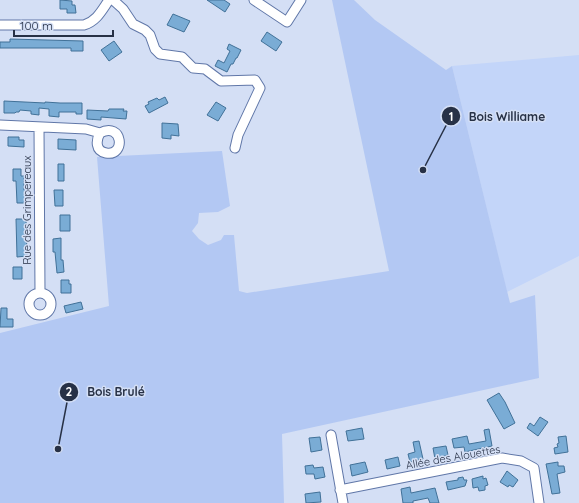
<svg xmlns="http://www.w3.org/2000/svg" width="579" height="503" viewBox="0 0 579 503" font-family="Quicksand,sans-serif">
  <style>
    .built { fill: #c3d5f9 }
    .green { fill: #b3c8f3 }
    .building { fill: #7aacd5; stroke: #417198 }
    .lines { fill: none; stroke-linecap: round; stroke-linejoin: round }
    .minor-casing { stroke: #6077a8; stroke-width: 11 }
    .minor { stroke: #fff; stroke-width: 9 }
    .labels { text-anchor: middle; stroke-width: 3; stroke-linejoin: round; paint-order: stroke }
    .street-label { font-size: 11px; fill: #273146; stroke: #d4dff5 }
    .leader { fill: none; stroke: #273146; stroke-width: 1.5 }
    .callout-dot { fill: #273146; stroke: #d4dff5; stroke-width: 1.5 }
    .mark-label { font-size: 12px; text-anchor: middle; font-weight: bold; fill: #fff }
    .callout-label { font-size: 12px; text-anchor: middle; font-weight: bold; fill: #273146; stroke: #d4dff5; stroke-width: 3; stroke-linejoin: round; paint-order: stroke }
  </style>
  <rect width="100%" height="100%" fill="#d4dff5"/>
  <path class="built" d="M579,55v201l-72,36 -55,-226z"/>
  <path class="green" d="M332,0h22l21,20 71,50 6,-4 58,237 25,-8 4,83 -257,56 2,69h-284v-170l109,-27 -12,-149 125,-6 8,55 -12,6 -19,1 -1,10 -6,8 7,8 9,6 13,-5 3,-5h10l5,56 8,2 142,-22z"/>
  <path class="building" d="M60,0l12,1v4h3l1,8h-9v-4h-7z
    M207,0h17l6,4 -5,8z
    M173,14l17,7 -6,11 -17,-7z
    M267,32l15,10 -6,9 -15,-10z
    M10,39l73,2v10h-12v-3h-71v-6h10z
    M114,41l8,11 -13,9 -8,-11z
    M229,44l12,6 -4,8h-1l-3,6h-2l-4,8 -12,-6 3,-6 6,3 6,-12 -3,-2z
    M165,97l3,6 -19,10 -4,-7 4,-2 -1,-2 9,-4 2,2z
    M4,101l41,2v-1l15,1h22v11h-6v-2h-17v5l-10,-1v-7l-10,-1v7l-8,-1v-3l-11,-1 -1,2h-3l-1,1h-11z
    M216,102l10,6 -8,13 -11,-6z
    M109,109h15l-1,2h4l-1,8 -25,-2v3l-14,-1v-9l21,1z
    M162,123l16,1 1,12 -8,-1v4l-9,-1z
    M8,137h11v3h5v7l-16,-1z
    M58,139l18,1v10l-18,-1z
    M58,164h6v17h-6z
    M13,169h8v7h3v14h2v13h-9l-1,-22h-3z
    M54,190h9v16h-8z
    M60,215h10v16h-10z
    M16,219h10l1,37 -10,1z
    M61,238v22h2l1,12 -7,1 -2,-21h-2v-13z
    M13,267h9v12h-9z
    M61,280h8v4h2v9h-10z
    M81,302l2,7 -17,4 -2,-7z
    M1,308h6v11h6v8h-13z
    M499,393l6,9 10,21 -11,6 -17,-29z
    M540,417l8,5 -10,14 -11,-8 3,-5 4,3z
    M362,428l2,11 -16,2 -2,-10z
    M489,429l3,17 -27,6 -1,-5 -10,1 -2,-9 15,-3 2,8 17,-3 -2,-11z
    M566,436l2,16 -13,2 -1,-6 4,-1 -1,-3 2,-1 -1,-6z
    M320,437l2,13 -11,2 -2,-14z
    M419,441l4,18 -13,3 -2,-8 7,-2 -2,-10z
    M446,446l2,9 -13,4 -2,-11z
    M398,457l2,9 -13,3 -2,-9z
    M365,462l3,10 -16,4 -2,-11z
    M558,462v4h6l1,6 -8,2 3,19 -8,1 -6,-30z
    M313,465l1,3 9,-1 2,10 -10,2 -1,-5h-8l-1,-8z
    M507,471l11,9 -5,7 -4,-2 -1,2 -8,-5z
    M483,476v3l3,-1 2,7 -3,1v4l-6,1 -1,-4 -5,1 -1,-9z
    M463,477l1,3h3l-2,6 -17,4 -2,-8 12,-2v-2z
    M410,487l1,6 24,-5 4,15h-9l-2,-5 -15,3v2h-10l-2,-14z
    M320,492l1,10 -15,1 -1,-9z"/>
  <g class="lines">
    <defs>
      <path id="minor" d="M113,0l10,9 10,15 12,6 5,5 5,14 5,5 22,3 11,11 12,1 16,12 34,-1 5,8 -22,47 -3,13
        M254,0l33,22 14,-22
        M0,25h84c13,-4 18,-15 25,-25
        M0,125l86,4 14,4c23,-12 26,24 6,20 -11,-2 -10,-13 -6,-20
        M39,127l1,166
        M29 304a11 11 0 1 1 22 0a11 11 0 1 1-22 0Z
        M331,435l12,68
        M340,490l162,-32 19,3 13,7 5,35"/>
    </defs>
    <use href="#minor" class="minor-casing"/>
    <use href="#minor" class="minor"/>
  </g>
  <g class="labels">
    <g class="street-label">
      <text transform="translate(27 210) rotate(-90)" y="4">Rue des Grimpereaux</text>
      <text transform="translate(453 457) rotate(-10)" y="4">Allée des Alouettes</text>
    </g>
  </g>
  <path class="leader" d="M423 170L451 116M58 449L69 392"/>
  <g class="callout-dot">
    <circle cx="423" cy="170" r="4"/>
    <circle cx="58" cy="449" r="4"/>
    <circle cx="451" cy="116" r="10"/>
    <circle cx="69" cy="392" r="10"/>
  </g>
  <g class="mark-label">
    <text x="451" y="121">1</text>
    <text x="69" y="396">2</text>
  </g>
  <g class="callout-label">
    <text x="507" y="121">Bois Williame</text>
    <text x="116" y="396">Bois Brulé</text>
  </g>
  <path d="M14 30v6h99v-6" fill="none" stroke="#273146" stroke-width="2"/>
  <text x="20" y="30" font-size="12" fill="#273146" stroke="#d4dff5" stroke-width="3" paint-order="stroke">100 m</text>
</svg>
